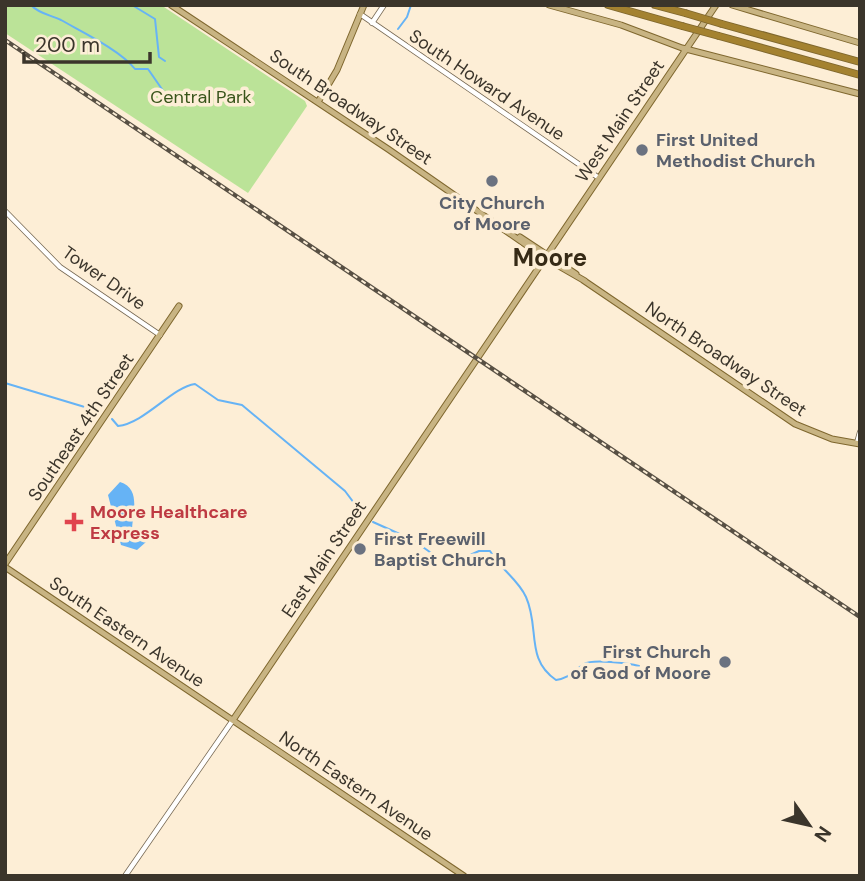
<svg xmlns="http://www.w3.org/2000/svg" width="865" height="881" viewBox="0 0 865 881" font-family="'DM Sans',sans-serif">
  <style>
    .green { fill: #bbe398 }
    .water { fill: #66b3f5 }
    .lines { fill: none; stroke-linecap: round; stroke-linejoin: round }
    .stream { stroke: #66b3f5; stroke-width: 2 }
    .minor-casing { stroke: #786a55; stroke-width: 6 }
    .major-casing { stroke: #7f672e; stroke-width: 7 }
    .highway-casing { stroke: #7f672e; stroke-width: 8 }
    .minor { stroke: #fff; stroke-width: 4.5 }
    .major { stroke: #c8b483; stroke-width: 5 }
    .highway { stroke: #a48230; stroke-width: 6 }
    .rail-casing { stroke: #585044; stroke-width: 4.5 }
    .rail { stroke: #fdeed6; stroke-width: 2; stroke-dasharray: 5; stroke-linecap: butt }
    .highway-bridge-casing { stroke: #7f672e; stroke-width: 8; stroke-linecap: butt }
    .highway-bridge { stroke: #a48230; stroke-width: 6 }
    .worship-dot { fill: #6b7280; stroke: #fdeed6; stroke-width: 2.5 }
    .health-dot { fill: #e0444e; stroke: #fdeed6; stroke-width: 2.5 }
    .labels { text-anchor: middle; stroke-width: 7; stroke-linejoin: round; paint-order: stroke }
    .street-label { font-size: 18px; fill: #3b352b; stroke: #fdeed6 }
    .park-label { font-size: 18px; fill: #38541a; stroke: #fdeed6 }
    .worship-label { font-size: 18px; font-weight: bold; fill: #5b616d; stroke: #fdeed6; text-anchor: start }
    .health-label { font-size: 18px; font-weight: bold; fill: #be3a42; stroke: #fdeed6; text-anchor: start }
    .district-label { font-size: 24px; font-weight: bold; fill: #362a16; stroke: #fdeed6 }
  </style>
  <rect width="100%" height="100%" fill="#fdeed6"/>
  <path class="green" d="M5,5h156l144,96 2,5 -59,87 -243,-160z"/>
  <path class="water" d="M120,482c22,7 12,32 12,49l14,11 -9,8 -16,-5 -13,-50z"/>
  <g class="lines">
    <path class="stream" d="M31,5c8,9 20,10 30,15 21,12 59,30 74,49h13l18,26
      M132,5l23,14 4,38 6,4
      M398,29l9,-12 4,-12
      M5,383l93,28
      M112,419l6,7c27,-3 54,-39 77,-42l23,16 24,5 103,86 18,24
      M373,522l40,18 35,25 31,-14h11c10,18 28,28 36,46 14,31 -1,62 30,83 14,-2 17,-9 28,-16 8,-5 45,-1 55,2"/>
    <defs>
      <path id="minor" d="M360,14l239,164
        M372,23l12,-18
        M5,211l55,56 100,68
        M857,443l3,-11
        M125,876l108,-156"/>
      <path id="major" d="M171,5l217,144 157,109 40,23
        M549,5l72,20 61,23 178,46
        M732,5l128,38
        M318,102l19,-32 27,-65
        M520,237l56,37
        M583,280l212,144 37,15 28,5
        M5,564l174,-258
        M5,567l459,309
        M233,720l483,-715"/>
      <path id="highway" d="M608,5l74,21
        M655,5l30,8
        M722,24l138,38
        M719,36l141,39"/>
    </defs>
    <use href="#minor" class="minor-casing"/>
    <use href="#major" class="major-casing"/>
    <use href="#highway" class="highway-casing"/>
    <use href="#minor" class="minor"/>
    <use href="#major" class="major"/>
    <use href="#highway" class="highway"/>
    <defs>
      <path id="rail" d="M5,40l855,577"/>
    </defs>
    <use href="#rail" class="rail-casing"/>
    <use href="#rail" class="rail"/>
    <defs>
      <path id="highway-bridge" d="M685,13l37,11
        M682,26l37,10"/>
    </defs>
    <use href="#highway-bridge" class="highway-bridge-casing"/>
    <use href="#highway-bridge" class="highway-bridge"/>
  </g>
  <g class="worship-dot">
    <circle cx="642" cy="150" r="7"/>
    <circle cx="492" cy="181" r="7"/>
    <circle cx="360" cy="549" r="7"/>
    <circle cx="725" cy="662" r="7"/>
  </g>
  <path class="health-dot" d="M70.5 511.5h7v7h7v7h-7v7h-7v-7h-7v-7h7z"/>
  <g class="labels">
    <g class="street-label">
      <text transform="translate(487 85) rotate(34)" y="6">South Howard Avenue</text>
      <text transform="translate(351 107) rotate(34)" y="6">South Broadway Street</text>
      <text transform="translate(620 121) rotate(-56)" y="6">West Main Street</text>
      <text transform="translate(104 278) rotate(35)" y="6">Tower Drive</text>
      <text transform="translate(726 359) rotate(34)" y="6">North Broadway Street</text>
      <text transform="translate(81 427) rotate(-56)" y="6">Southeast 4th Street</text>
      <text transform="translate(324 559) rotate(-56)" y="6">East Main Street</text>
      <text transform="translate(127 632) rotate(34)" y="6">South Eastern Avenue</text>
      <text transform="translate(356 786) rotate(34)" y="6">North Eastern Avenue</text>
    </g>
    <g class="park-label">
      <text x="201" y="103">Central Park</text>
    </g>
    <g class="worship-label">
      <text x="656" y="146">First United<tspan x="656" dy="21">Methodist Church</tspan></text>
      <text x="492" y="209" text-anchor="middle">City Church<tspan x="492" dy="21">of Moore</tspan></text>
      <text x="374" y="545">First Freewill<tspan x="374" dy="21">Baptist Church</tspan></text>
      <text x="711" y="658" text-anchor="end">First Church<tspan x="711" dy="21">of God of Moore</tspan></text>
    </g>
    <g class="health-label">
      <text x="90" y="518">Moore Healthcare<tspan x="90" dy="21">Express</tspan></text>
    </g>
    <g class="district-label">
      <text x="550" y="266">Moore</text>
    </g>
  </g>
  <rect width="865" height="881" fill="none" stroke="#3b352b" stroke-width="14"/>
  <g transform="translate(809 825) rotate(124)" stroke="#fdeed6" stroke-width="5" paint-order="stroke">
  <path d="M0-5L12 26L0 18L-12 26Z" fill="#3b352b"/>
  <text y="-10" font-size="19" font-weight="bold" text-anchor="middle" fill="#3b352b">N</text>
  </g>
  <path d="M24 52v10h126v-10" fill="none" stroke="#3b352b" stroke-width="3.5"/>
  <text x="35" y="52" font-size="21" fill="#3b352b" stroke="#fdeed6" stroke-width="5" paint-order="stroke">200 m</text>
</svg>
